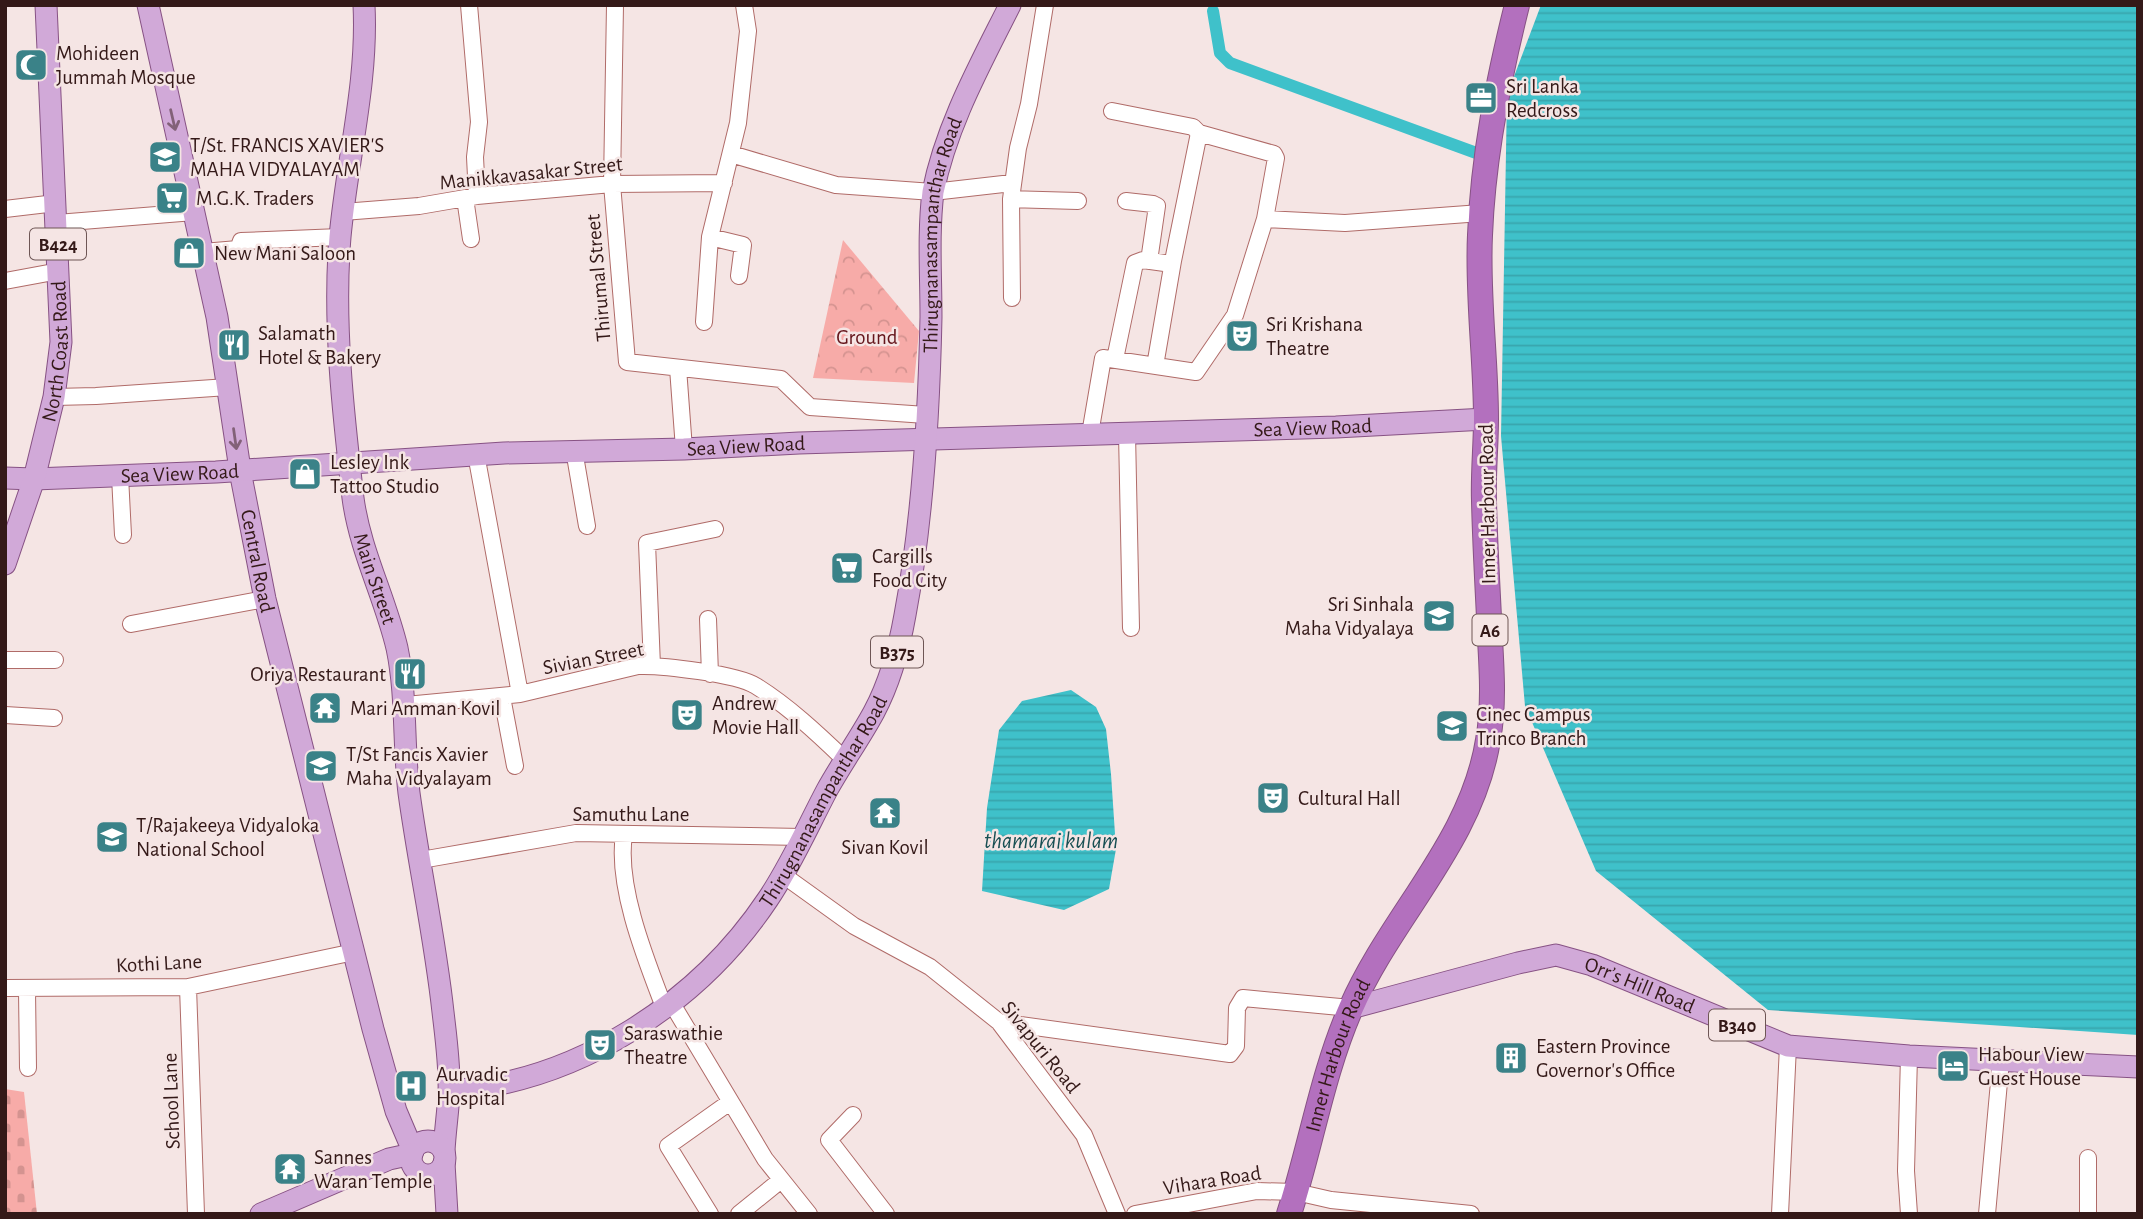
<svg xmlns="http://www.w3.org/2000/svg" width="2143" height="1219" viewBox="0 0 2143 1219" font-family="'Alegreya Sans',sans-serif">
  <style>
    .forest { fill: url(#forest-crowns) }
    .cemetery { fill: url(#cemetery-stones) }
    .water { fill: url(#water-rules) }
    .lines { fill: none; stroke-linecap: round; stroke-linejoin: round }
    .canal { stroke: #3fc1ca; stroke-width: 12 }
    .minor-casing { stroke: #b06b68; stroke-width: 18 }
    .major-casing { stroke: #875284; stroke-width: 23 }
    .highway-casing { stroke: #875284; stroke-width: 26 }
    .minor { stroke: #fff; stroke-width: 16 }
    .major { stroke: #d1a9d8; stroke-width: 21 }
    .highway { stroke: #b370be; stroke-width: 24 }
    .oneway { stroke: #826178 }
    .labels { text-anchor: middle; stroke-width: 5; stroke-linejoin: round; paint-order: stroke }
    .shield { fill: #f5e5e4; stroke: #6e5655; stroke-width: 2 }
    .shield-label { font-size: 19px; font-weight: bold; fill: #341918 }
    .poi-label { font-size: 21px; fill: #341918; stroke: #f5e5e4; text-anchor: start }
    .street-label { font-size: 21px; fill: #341918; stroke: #f5e5e4 }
    .park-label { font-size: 21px; fill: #65151b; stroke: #f5e5e4 }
    .water-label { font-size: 23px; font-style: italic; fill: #184f53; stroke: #f5e5e4 }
  </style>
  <defs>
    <pattern id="forest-crowns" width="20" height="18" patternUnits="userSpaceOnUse" patternTransform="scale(1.75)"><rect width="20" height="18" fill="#f7aba8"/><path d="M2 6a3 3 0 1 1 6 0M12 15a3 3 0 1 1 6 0" fill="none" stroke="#d49390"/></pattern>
    <pattern id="cemetery-stones" width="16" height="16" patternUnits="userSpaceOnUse" patternTransform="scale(1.75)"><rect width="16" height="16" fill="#f7aba8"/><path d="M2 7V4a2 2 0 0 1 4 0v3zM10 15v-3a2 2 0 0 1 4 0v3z" fill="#d49390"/></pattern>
    <pattern id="water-rules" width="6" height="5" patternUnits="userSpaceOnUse" patternTransform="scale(1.75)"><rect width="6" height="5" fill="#3fc1ca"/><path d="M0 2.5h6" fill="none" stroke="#38a5ad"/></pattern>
  </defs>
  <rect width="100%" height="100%" fill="#f5e5e4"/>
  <path class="forest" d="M843,240l76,91 -5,52 -101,-5z"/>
  <path class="cemetery" d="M5,1089l19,3 13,122h-32z"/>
  <path class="water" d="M1541,5h597v1030l-370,-25 -172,-139 -71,-165 -24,-270 6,-341z
    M1071,690l25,17 10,22 5,45 5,75 -7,40 -45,21 -82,-19 5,-83 12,-78 23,-29z"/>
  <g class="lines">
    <path class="canal" d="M1213,11l7,42 10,10 249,91"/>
    <defs>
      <path id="minor" d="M469,5l10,117 -4,35 2,39
        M615,5l-3,179 15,178 154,17 29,28 116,8
        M1112,111l81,16 6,6 75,21 2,4 -11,61
        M731,154l105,31 97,7 79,-9
        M465,198l6,41
        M1011,199l67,2
        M1126,201l27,3 4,2 -8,55
        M5,209l51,-6
        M343,212l76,-6 58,-10 135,-12 112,-1
        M57,223l137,-11
        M710,237l33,8 -4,31
        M203,252l35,-3 3,-8 99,-4
        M5,281l54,-10
        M1012,298l-1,-99 7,-51 11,-44 16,-99
        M704,322l6,-85 28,-114 10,-92 -4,-26
        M1115,359l20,-96 8,-3 29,4
        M1155,366l18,-105 26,-128
        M678,368l6,81
        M54,397l42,-1 132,-9
        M1127,433l4,195
        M1090,434l13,-76 93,14 39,-57 30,-96 80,4 136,-10
        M574,450l13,76
        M476,454l44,240
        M120,476l3,59
        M708,619l2,55
        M131,624l134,-25
        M5,660h50
        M652,666l-5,-123 68,-14
        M502,697l13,69
        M406,705l114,-11 118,-28c24,-1 99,8 118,20 32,20 61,47 88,73
        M5,715l49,3
        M624,835c-8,51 22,125 40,172
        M421,860l155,-27 226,4
        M783,875l71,51 76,41 69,55 85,113 33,79
        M188,987l8,227
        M5,988l183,-1 166,-35
        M27,990l1,78
        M671,1002l94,157 44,55
        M999,1022l231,32 6,-8 1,-38 6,-10 108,10
        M1909,1056l-3,115 3,43
        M853,1115l-24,25 57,74
        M710,1214l-42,-68 62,-44
        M739,1214l42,-34
        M1135,1214l122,-23 39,1 35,8 140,14
        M1780,1214l8,-168
        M1987,1214l14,-154
        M2088,1214v-56"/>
      <g id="major">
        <path id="s1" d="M148,5l69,312 24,159 24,123 108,430 23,82 17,40"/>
        <path id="s2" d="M364,5c4,78 -17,155 -24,232 -7,85 3,175 13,261 7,53 32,99 44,150 10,48 6,97 12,145 10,73 26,145 34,219 3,26 7,54 6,81 -1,19 -4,39 -5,58"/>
        <path id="s3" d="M5,478l29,1 182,-7 288,-19 180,-4 115,-6 537,-16 150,-8"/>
        <path id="s4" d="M5,564l29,-85 20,-82 7,-55 -15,-337"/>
        <path id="s5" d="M1351,1008l167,-45 38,-8 36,10 196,81 121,10 229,11"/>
        <path id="s6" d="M449,1091c128,-9 249,-87 319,-192 23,-34 40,-73 59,-109 15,-27 33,-52 47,-78 16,-30 25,-63 31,-97 18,-96 24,-201 26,-298 0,-42 -3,-84 2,-125 13,-66 47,-127 77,-187"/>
        <circle cx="428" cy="1158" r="17"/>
        <path d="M444,1163l3,51"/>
        <path d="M261,1214l128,-55 23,-5"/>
      </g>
      <g id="highway">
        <path id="s7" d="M1289,1214c22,-68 33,-140 62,-206 40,-92 121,-166 137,-268 6,-33 4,-67 2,-101 -2,-46 -5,-92 -6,-138 -1,-28 2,-55 2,-82 0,-61 -9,-123 -6,-184 3,-78 18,-154 37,-230"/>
      </g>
    </defs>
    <use href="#minor" class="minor-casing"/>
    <use href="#major" class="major-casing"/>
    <use href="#highway" class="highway-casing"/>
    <use href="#minor" class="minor"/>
    <use href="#major" class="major"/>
    <use href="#highway" class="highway"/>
  </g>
  <defs><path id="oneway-shaft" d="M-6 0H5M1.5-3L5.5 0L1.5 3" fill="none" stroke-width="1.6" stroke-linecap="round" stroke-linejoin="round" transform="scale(1.75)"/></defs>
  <g class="oneway">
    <use href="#oneway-shaft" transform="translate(173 120) rotate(77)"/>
    <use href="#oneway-shaft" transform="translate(235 439) rotate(82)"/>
  </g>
  <defs>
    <symbol id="mosque-square" viewBox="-11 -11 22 22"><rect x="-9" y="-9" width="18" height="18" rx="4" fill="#3a8288" stroke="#f5e5e4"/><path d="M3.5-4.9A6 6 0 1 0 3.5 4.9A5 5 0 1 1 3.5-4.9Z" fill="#fff"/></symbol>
    <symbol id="office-square" viewBox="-11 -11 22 22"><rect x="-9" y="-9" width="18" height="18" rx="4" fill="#3a8288" stroke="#f5e5e4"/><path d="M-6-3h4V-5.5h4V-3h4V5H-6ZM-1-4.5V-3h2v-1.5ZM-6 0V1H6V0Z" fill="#fff"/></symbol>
    <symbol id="school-square" viewBox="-11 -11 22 22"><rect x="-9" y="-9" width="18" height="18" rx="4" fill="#3a8288" stroke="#f5e5e4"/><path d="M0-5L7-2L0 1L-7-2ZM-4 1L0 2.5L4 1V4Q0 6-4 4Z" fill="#fff"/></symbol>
    <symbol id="supermarket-square" viewBox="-11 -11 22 22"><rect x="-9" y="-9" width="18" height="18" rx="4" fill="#3a8288" stroke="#f5e5e4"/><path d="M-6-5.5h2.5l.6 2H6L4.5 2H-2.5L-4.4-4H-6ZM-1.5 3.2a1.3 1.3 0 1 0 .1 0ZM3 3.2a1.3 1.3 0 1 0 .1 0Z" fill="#fff"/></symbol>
    <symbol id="shop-square" viewBox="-11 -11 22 22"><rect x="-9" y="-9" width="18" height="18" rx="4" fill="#3a8288" stroke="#f5e5e4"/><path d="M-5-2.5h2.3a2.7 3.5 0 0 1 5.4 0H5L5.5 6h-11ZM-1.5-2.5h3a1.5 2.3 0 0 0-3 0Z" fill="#fff"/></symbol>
    <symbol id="theatre-square" viewBox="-11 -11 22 22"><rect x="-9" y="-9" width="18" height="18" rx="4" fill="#3a8288" stroke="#f5e5e4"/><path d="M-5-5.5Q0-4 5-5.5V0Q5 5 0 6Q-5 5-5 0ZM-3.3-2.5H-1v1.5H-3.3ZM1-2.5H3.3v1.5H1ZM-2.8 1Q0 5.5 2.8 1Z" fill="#fff"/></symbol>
    <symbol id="restaurant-square" viewBox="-11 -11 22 22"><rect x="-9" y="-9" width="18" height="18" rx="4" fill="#3a8288" stroke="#f5e5e4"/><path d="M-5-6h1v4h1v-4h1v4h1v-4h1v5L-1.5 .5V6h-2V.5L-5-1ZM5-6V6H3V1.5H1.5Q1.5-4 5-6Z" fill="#fff"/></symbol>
    <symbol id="temple-square" viewBox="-11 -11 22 22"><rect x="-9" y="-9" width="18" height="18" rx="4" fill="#3a8288" stroke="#f5e5e4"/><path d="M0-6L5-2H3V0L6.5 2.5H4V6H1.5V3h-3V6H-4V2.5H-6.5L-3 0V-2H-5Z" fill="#fff"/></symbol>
    <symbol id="university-square" viewBox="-11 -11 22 22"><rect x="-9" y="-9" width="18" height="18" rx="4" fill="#3a8288" stroke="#f5e5e4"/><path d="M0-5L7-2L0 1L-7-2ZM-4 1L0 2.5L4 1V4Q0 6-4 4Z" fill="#fff"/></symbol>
    <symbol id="building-square" viewBox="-11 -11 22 22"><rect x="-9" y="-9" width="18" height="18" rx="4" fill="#3a8288" stroke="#f5e5e4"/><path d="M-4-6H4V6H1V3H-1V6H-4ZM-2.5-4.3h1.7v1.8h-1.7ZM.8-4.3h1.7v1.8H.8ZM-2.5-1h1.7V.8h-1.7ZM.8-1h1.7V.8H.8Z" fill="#fff"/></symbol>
    <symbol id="hotel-square" viewBox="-11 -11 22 22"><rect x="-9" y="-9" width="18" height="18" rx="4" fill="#3a8288" stroke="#f5e5e4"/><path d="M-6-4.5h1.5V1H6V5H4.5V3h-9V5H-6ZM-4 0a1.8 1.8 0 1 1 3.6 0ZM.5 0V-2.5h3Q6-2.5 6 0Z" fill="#fff"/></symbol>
    <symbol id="hospital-square" viewBox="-11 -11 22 22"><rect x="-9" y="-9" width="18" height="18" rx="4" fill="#3a8288" stroke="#f5e5e4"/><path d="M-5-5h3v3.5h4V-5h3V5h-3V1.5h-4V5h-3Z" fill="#fff"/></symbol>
  </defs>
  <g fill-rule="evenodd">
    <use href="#mosque-square" x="12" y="46" width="38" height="38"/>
    <use href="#office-square" x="1462" y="79" width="38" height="38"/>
    <use href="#school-square" x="146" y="138" width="38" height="38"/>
    <use href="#supermarket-square" x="153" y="179" width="38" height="38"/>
    <use href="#shop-square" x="170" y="234" width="38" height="38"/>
    <use href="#theatre-square" x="1223" y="317" width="38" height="38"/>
    <use href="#restaurant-square" x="215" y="326" width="38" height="38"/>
    <use href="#shop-square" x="286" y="455" width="38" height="38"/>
    <use href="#supermarket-square" x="828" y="549" width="38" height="38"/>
    <use href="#school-square" x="1420" y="597" width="38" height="38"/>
    <use href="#restaurant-square" x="391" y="655" width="38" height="38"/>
    <use href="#temple-square" x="306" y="689" width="38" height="38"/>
    <use href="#theatre-square" x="668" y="696" width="38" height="38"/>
    <use href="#university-square" x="1433" y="707" width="38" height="38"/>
    <use href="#school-square" x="302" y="747" width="38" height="38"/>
    <use href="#theatre-square" x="1254" y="779" width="38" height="38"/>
    <use href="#temple-square" x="866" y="794" width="38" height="38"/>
    <use href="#school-square" x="93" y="818" width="38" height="38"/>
    <use href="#theatre-square" x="581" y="1026" width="38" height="38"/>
    <use href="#building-square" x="1492" y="1039" width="38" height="38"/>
    <use href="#hotel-square" x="1934" y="1047" width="38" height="38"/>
    <use href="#hospital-square" x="392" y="1067" width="38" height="38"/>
    <use href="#temple-square" x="271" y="1150" width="38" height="38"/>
  </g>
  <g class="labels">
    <g class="shield">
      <rect x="30" y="228.5" width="56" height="31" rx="5"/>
      <rect x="1472.5" y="614.5" width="35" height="31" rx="5"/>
      <rect x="871" y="636.5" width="52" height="31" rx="5"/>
      <rect x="1709" y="1009.5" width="56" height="31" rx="5"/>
    </g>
    <g class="shield-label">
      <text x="58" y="251">B424</text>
      <text x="1490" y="637">A6</text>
      <text x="897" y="659">B375</text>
      <text x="1737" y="1032">B340</text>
    </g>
    <g class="poi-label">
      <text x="56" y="60">Mohideen<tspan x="56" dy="24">Jummah Mosque</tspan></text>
      <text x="1506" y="93">Sri Lanka<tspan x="1506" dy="24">Redcross</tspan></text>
      <text x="190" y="152">T/St. FRANCIS XAVIER'S<tspan x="190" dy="24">MAHA VIDYALAYAM</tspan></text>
      <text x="196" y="205">M.G.K. Traders</text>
      <text x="214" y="260">New Mani Saloon</text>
      <text x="1266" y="331">Sri Krishana<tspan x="1266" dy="24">Theatre</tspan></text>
      <text x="258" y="340">Salamath<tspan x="258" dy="24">Hotel &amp; Bakery</tspan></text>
      <text x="330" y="469">Lesley Ink<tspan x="330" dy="24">Tattoo Studio</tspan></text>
      <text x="872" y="563">Cargills<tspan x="872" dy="24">Food City</tspan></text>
      <text x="1414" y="611" text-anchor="end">Sri Sinhala<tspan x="1414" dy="24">Maha Vidyalaya</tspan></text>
      <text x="386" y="681" text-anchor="end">Oriya Restaurant</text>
      <text x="712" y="710">Andrew<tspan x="712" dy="24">Movie Hall</tspan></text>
      <text x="350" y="715">Mari Amman Kovil</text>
      <text x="1476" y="721">Cinec Campus<tspan x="1476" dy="24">Trinco Branch</tspan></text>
      <text x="346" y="761">T/St Fancis Xavier<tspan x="346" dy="24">Maha Vidyalayam</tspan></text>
      <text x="1298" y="805">Cultural Hall</text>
      <text x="136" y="832">T/Rajakeeya Vidyaloka<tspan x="136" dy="24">National School</tspan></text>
      <text x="885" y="854" text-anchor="middle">Sivan Kovil</text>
      <text x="624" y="1040">Saraswathie<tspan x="624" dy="24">Theatre</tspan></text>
      <text x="1536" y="1053">Eastern Province<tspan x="1536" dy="24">Governor's Office</tspan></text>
      <text x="1978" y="1061">Habour View<tspan x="1978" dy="24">Guest House</tspan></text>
      <text x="436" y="1081">Aurvadic<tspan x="436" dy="24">Hospital</tspan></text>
      <text x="314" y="1164">Sannes<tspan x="314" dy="24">Waran Temple</tspan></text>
    </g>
    <g class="street-label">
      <text transform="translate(531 173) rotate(-6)" y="7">Manikkavasakar Street</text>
      <text dy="7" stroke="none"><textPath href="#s6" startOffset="1085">Thirugnanasampanthar Road</textPath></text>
      <text transform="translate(598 278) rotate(-95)" y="7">Thirumal Street</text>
      <text dy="7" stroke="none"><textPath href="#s4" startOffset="220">North Coast Road</textPath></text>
      <text dy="7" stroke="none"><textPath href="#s3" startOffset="1309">Sea View Road</textPath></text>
      <text dy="7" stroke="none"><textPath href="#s3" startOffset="742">Sea View Road</textPath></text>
      <text dy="7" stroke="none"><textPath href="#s3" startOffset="175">Sea View Road</textPath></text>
      <text transform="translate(1487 504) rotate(-91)" y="7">Inner Harbour Road</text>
      <text dy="7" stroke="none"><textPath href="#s1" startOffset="567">Central Road</textPath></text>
      <text dy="7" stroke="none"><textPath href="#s2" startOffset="579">Main Street</textPath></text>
      <text transform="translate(593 658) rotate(-11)" y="7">Sivian Street</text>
      <text dy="7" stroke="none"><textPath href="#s6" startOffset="497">Thirugnanasampanthar Road</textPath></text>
      <text x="631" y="821">Samuthu Lane</text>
      <text transform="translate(159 963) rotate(-3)" y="7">Kothi Lane</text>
      <text dy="7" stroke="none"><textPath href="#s5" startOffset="301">Orr’s Hill Road</textPath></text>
      <text transform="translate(1041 1047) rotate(51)" y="7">Sivapuri Road</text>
      <text dy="7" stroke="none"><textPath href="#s7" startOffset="166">Inner Harbour Road</textPath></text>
      <text transform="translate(171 1101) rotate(-92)" y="7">School Lane</text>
      <text transform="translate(1212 1180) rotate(-9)" y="7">Vihara Road</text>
    </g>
    <g class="park-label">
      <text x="867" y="344">Ground</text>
    </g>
    <g class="water-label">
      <text x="1051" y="848">thamarai kulam</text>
    </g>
  </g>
  <rect width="2143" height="1219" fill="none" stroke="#341918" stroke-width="14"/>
</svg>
